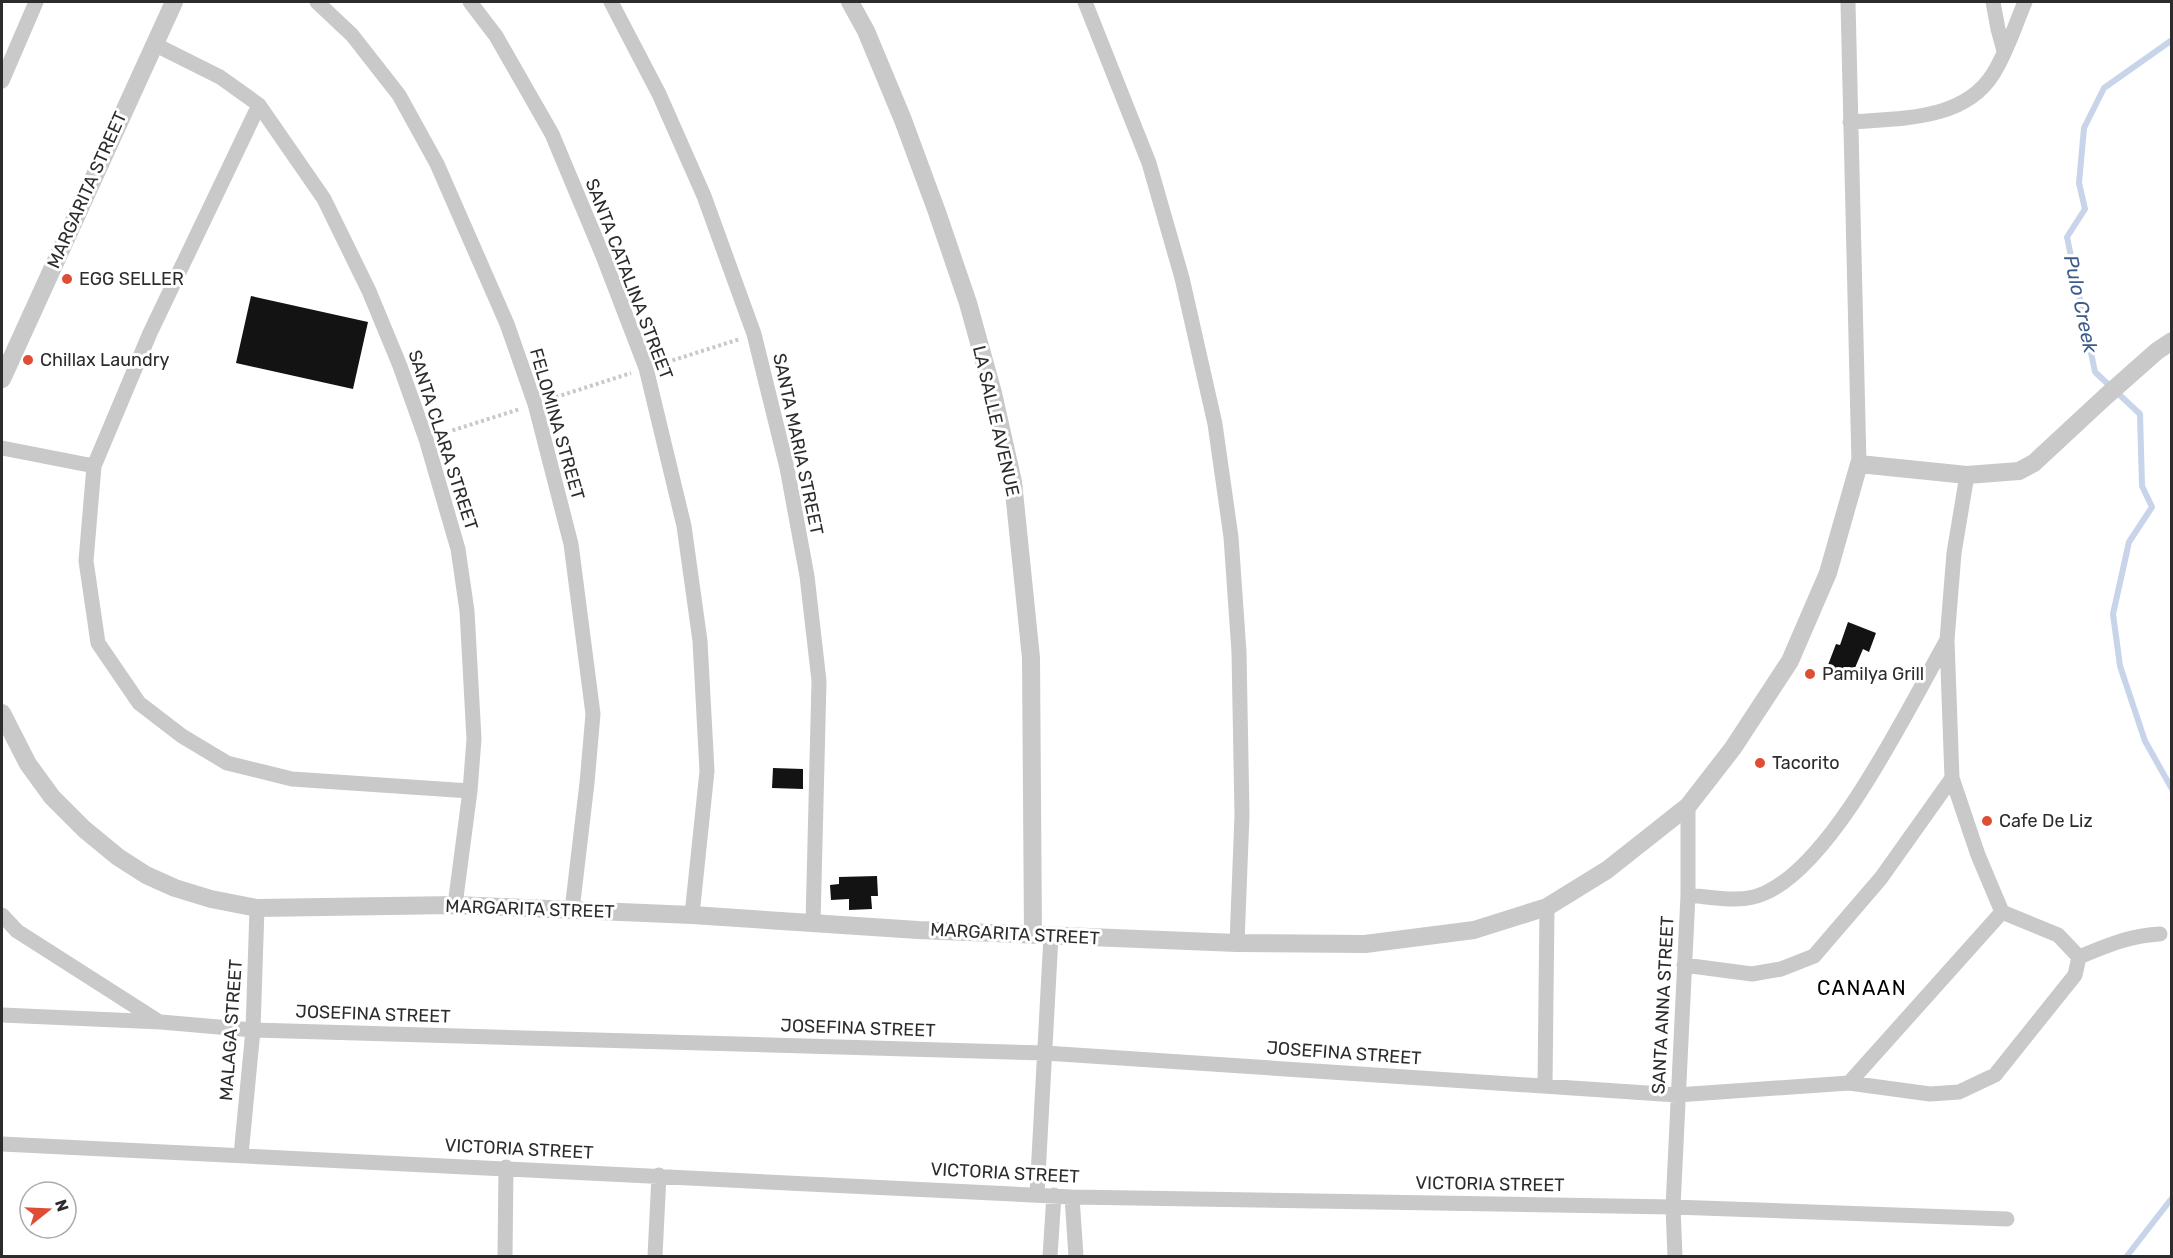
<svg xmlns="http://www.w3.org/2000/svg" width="2173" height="1258" viewBox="0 0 2173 1258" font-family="Rubik,sans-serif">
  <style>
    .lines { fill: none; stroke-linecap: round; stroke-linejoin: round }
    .stream { stroke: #c7d4e9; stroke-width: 6 }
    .building { fill: #131313 }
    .path { stroke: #c9c9c9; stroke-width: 4; stroke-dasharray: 3 3; stroke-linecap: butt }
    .minor { stroke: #c9c9c9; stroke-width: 15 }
    .tertiary { stroke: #c9c9c9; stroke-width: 18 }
    .poi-dot { fill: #de4d34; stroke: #fff; stroke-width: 2 }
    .labels { text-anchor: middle; stroke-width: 6; stroke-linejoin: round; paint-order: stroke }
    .street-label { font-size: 18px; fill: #2c2c2c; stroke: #fff }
    .poi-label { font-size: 18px; fill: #2c2c2c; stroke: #fff; text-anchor: start }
    .water-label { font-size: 20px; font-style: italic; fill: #3e5c8b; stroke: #fff }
    .neighbourhood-label { font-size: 20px; letter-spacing: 1.5px; fill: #000; stroke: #fff }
  </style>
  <rect width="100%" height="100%" fill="#fff"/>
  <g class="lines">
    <path class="stream" d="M2172,40l-68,48 -20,40 -5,55 6,26 -18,28 28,135 45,42 2,72 10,21 -23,35 -16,72 7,52 25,75 27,48
      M2127,1256l45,-58"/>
  </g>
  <path class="building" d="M251,296l117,26 -15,67 -117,-26z
    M1848,622l28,11 -7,19 -6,-3 -11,26 -24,-10 8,-21 4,1z
    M773,768l30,1v20l-31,-1z
    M877,876l1,20h-7l1,13 -23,1v-11l-18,1 -1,-15 9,-1v-7z"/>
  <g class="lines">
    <path class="path" d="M661,364l79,-25
      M550,399l81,-26
      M441,434l79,-25"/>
    <path class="minor" d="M317,2l35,33 47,60 38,69 70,160 28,80 36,140 22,170 -6,69 -15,127
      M470,2l26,34 56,98 51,122 43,112 38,158 16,115 7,130 -15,144
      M611,2l48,92 45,102 50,138 33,134 20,108 12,105 -6,243
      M1085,2l64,161 33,115 33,146 16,113 8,115 3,163 -5,128
      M1848,2l11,462
      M1993,2l5,27 6,22
      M154,44l66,33 39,28 65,94 45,92 31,75 26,73 32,110 9,62 7,128 -4,52 -15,114
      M2,81l34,-79
      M259,105l-109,228 -56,133 -8,95 12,82 41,60 43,33 45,27 65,16 178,12
      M1850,122c49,-4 114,-1 143,-48 14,-22 22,-49 32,-72
      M2,448l92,18
      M1967,475l-13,78 -7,87 5,138 26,77 24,57 56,23 21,22
      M1688,895c25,2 53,9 77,-2 70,-31 143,-185 182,-253
      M2,915l15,16 141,90
      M2079,957c27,-11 52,-22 81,-23
      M1684,965l68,9 29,-5 33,-13 67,-78 71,-100
      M2,1015l159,7 92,8 792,23 632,42 172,-12 81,11 29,-2 36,-17 80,-100 4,-18
      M1849,1083l153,-171
      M1545,1086l2,-179
      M2,1144l1070,53 601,10 334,12
      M241,1155l12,-125 4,-122
      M1037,1194l14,-258
      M1072,1197l4,59
      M505,1256l1,-89
      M655,1256l4,-81
      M1050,1256l4,-61
      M1675,1256l-2,-49 15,-312v-89"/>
    <path class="tertiary" d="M850,2l16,29 37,89 34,92 31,91 25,90 20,89 18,176 2,277
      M2,379l172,-377
      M2,713l26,51 24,33 32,32 34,28 28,18 29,13 36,11 46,9 198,-3 237,10 226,15 319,13 128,1 109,-14 73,-23 60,-37 81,-64 45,-58 57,-87 38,-88 31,-109 108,11 52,-4 15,-8 71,-66 52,-46 15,-10"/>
  </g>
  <g class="poi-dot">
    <circle cx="67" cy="279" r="6"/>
    <circle cx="28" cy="360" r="6"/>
    <circle cx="1810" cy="674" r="6"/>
    <circle cx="1760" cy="763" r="6"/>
    <circle cx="1987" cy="821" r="6"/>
  </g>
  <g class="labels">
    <g class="street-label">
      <text transform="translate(87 190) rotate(-66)" y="6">MARGARITA STREET</text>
      <text transform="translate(629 279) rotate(69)" y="6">SANTA CATALINA STREET</text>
      <text transform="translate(996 421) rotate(77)" y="6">LA SALLE AVENUE</text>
      <text transform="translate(557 424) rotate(74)" y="6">FELOMINA STREET</text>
      <text transform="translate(443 440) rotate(72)" y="6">SANTA CLARA STREET</text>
      <text transform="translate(798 444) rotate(78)" y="6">SANTA MARIA STREET</text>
      <text transform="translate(530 909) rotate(2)" y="6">MARGARITA STREET</text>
      <text transform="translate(1015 934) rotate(3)" y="6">MARGARITA STREET</text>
      <text transform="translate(1663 1005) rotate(-87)" y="6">SANTA ANNA STREET</text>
      <text transform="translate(373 1014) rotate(2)" y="6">JOSEFINA STREET</text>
      <text transform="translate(858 1028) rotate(2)" y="6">JOSEFINA STREET</text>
      <text transform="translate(231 1030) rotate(-86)" y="6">MALAGA STREET</text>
      <text transform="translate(1344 1053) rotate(4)" y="6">JOSEFINA STREET</text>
      <text transform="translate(519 1149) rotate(3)" y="6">VICTORIA STREET</text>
      <text transform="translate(1005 1173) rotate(3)" y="6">VICTORIA STREET</text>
      <text transform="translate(1490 1184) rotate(1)" y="6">VICTORIA STREET</text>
    </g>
    <g class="poi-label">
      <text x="79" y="285">EGG SELLER</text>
      <text x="40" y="366">Chillax Laundry</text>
      <text x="1822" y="680">Pamilya Grill</text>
      <text x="1772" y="769">Tacorito</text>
      <text x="1999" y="827">Cafe De Liz</text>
    </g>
    <g class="water-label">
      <text transform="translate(2081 304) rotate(78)" y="7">Pulo Creek</text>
    </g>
    <g class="neighbourhood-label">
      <text x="1862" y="995">CANAAN</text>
    </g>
  </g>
  <rect width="2173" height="1258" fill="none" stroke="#2c2c2c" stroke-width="6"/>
  <g transform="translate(48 1210) rotate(72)"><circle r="28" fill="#ffffff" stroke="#ababab" stroke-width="1.5"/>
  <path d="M0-4.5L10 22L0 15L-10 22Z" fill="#de4d34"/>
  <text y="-9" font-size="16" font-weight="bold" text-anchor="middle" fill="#2c2c2c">N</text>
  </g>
</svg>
